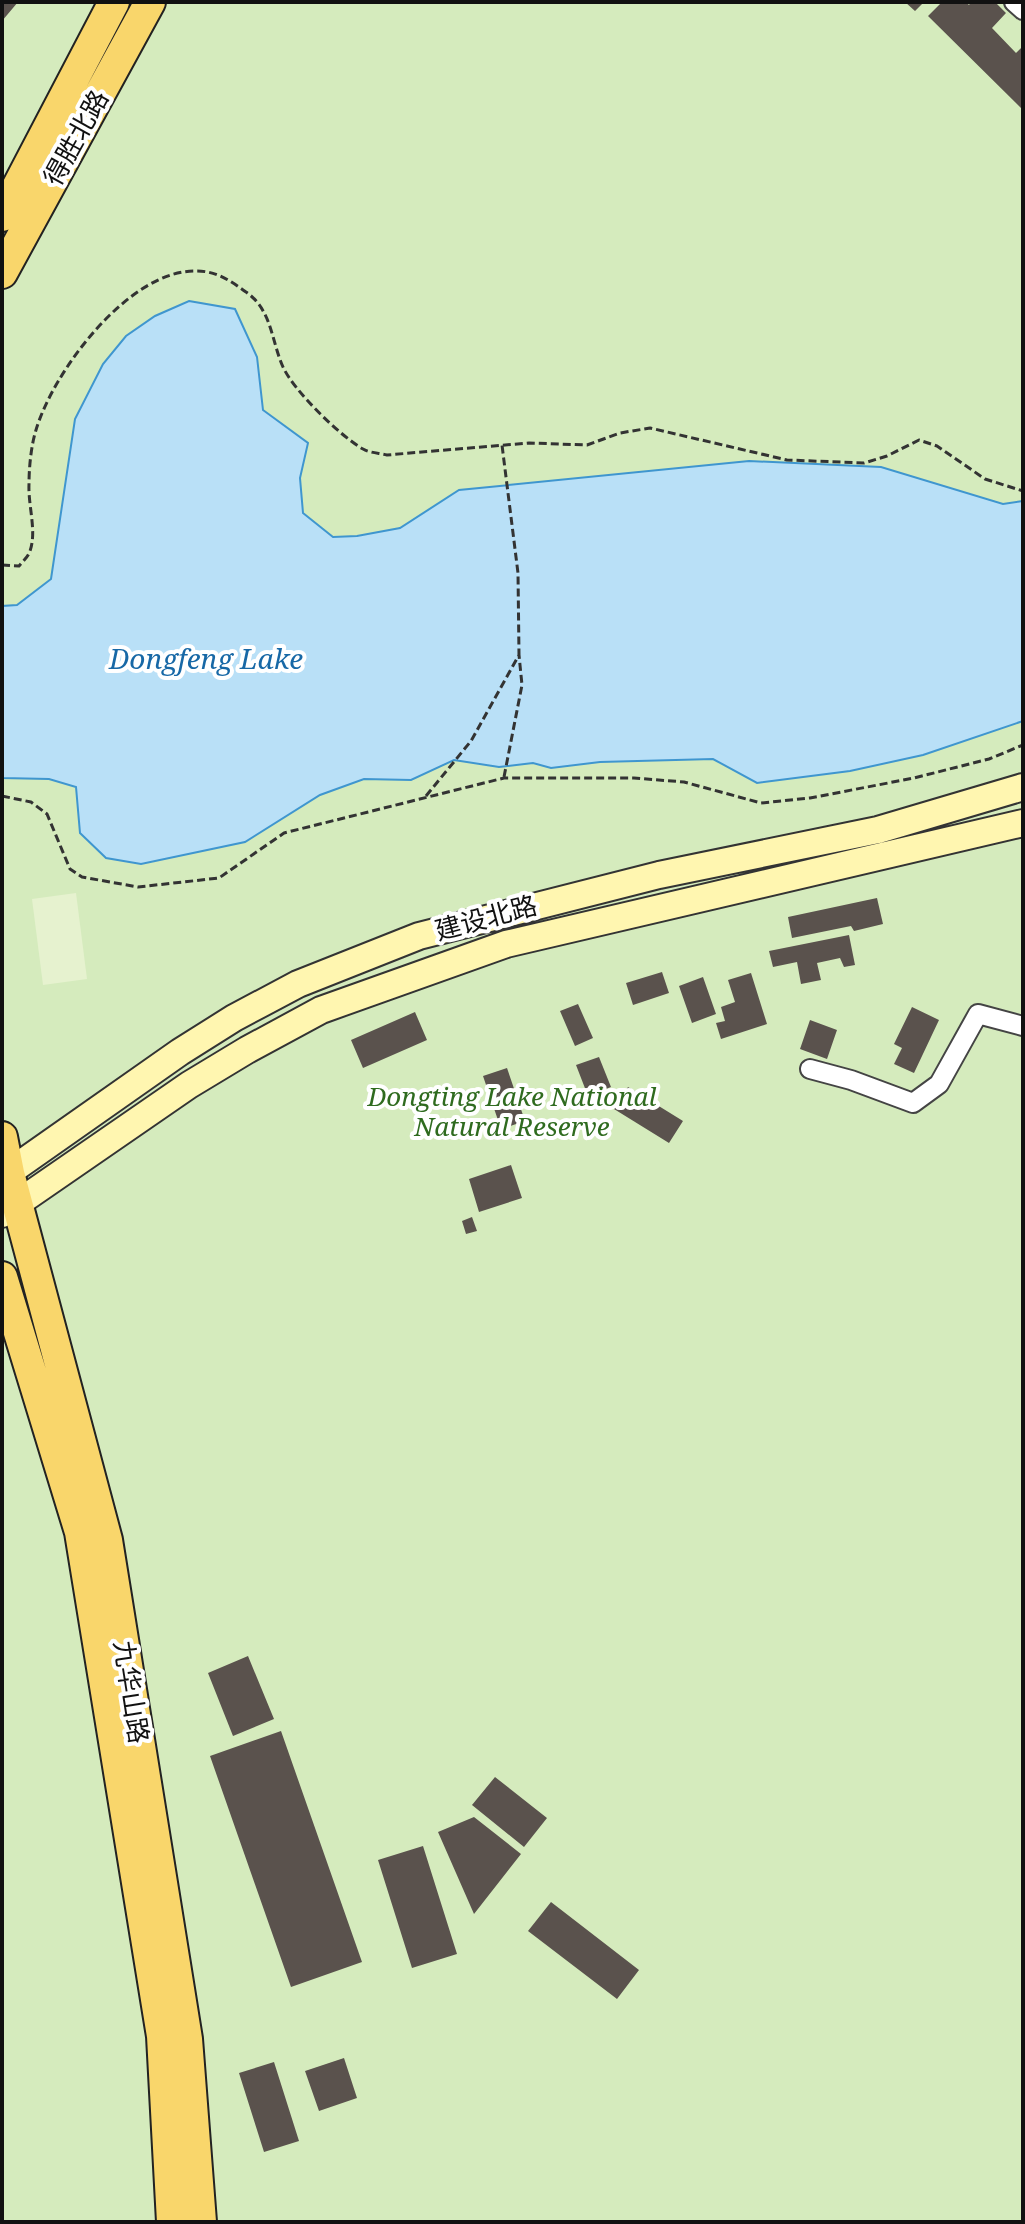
<svg xmlns="http://www.w3.org/2000/svg" width="1025" height="2224" viewBox="0 0 1025 2224" font-family="'Noto Serif','Noto Sans SC',serif">
  <style>
    .green { fill: #d5ebbd }
    .pitch { fill: #e6f2cf }
    .water { fill: #b9e0f7; stroke: #3f96cf; stroke-width: 2 }
    .building { fill: #5a524d }
    .lines { fill: none; stroke-linecap: round; stroke-linejoin: round }
    .street-casing { stroke: #444; stroke-width: 22 }
    .secondary-casing { stroke: #333; stroke-width: 30 }
    .primary-casing { stroke: #222; stroke-width: 34 }
    .path { stroke: #333; stroke-width: 3; stroke-dasharray: 8 4; stroke-linecap: butt }
    .street { stroke: #fff; stroke-width: 18 }
    .secondary { stroke: #fff6b0; stroke-width: 26 }
    .primary { stroke: #f9d66b; stroke-width: 30 }
    .labels { text-anchor: middle; stroke-width: 8; stroke-linejoin: round; paint-order: stroke }
    .street-label { font-size: 26px; fill: #111; stroke: #fff }
    .park-label { font-size: 26px; font-style: italic; fill: #2f6b1f; stroke: #fff }
    .water-label { font-size: 28px; font-style: italic; fill: #1768a6; stroke: #fff }
  </style>
  <rect width="100%" height="100%" fill="#fffdf5"/>
  <path class="green" d="M2,2h1021v2220h-1021z"/>
  <path class="pitch" d="M76,893l11,86 -44,6 -11,-86z"/>
  <path class="water" d="M189,301l46,8 22,48 6,53 45,33 -8,35 3,35 30,24 24,-1 43,-8 59,-38 290,-29 132,6 122,37 20,-3v220l-100,34 -73,16 -93,12 -44,-24 -113,3 -49,6 -18,-5 -34,4 -45,-7 -43,20 -47,-1 -44,16 -75,47 -104,22 -35,-6 -26,-25 -4,-46 -27,-8 -47,-1v-172l15,-1 34,-26 24,-160 28,-55 23,-28 29,-20z"/>
  <path class="building" d="M2,2h16l-16,19z
    M905,2h19l-9,9z
    M942,2h24l3,3 2,-3h24l11,11 -14,15 24,25 7,-7v64l-95,-94z
    M877,898l6,26 -29,7 -3,-5 -59,12 -4,-21z
    M849,935l6,30 -11,2 -4,-9 -23,5 4,17 -20,4 -4,-22 -24,5 -4,-16z
    M662,972l7,21 -36,12 -7,-22z
    M751,973l16,51 -46,15 -5,-16 9,-2 -4,-14 14,-5 -7,-22z
    M703,977l13,37 -24,9 -13,-37z
    M578,1004l15,34 -18,8 -15,-35z
    M912,1007l27,13 -25,53 -20,-9 8,-16 -8,-4z
    M415,1012l12,28 -64,28 -12,-28z
    M810,1020l27,10 -10,29 -27,-10z
    M599,1057l12,30 -23,9 -12,-31z
    M507,1068l18,53 -24,8 -18,-53z
    M628,1087l55,34 -14,22 -55,-34z
    M511,1165l11,33 -43,14 -10,-33z
    M472,1217l5,14 -11,3 -4,-13z
    M248,1656l26,63 -41,17 -25,-63z
    M281,1731l81,231 -71,25 -81,-231z
    M495,1777l52,41 -23,29 -52,-42z
    M474,1817l47,37 -47,60 -36,-82z
    M423,1846l34,108 -45,14 -34,-108z
    M551,1902l88,68 -22,29 -89,-68z
    M344,2058l13,40 -38,13 -14,-40z
    M274,2062l25,79 -35,11 -25,-79z"/>
  <g class="lines">
    <defs>
      <path id="street" d="M1014,2l9,8
        M810,1069l41,11 62,23 26,-19 39,-70 45,12"/>
      <path id="secondary" d="M2,1177l178,-125 54,-34 64,-34 121,-48 240,-61 219,-45 145,-43
        M2,1214l187,-129 58,-35 74,-40 185,-66 517,-121"/>
      <path id="primary" d="M2,216l112,-214
        M2,273l148,-271
        M2,1137l7,36 98,367 80,499 14,183
        M2,1277l78,255 82,504 10,186"/>
    </defs>
    <use href="#street" class="street-casing"/>
    <use href="#secondary" class="secondary-casing"/>
    <use href="#primary" class="primary-casing"/>
    <path class="path" d="M2,565l17,1c4,-5 9,-9 11,-15 7,-20 -2,-45 -1,-67 0,-16 2,-38 7,-54 17,-58 93,-161 161,-159 19,0 34,10 49,21 26,18 25,48 37,75 11,24 57,69 80,82 7,4 16,4 24,6l142,-12 58,2 33,-12 30,-5 137,32 77,3 23,-7 32,-16 18,6 48,33 38,12
      M504,777l18,-92 -3,-30
      M2,796l29,6 16,12 23,55 12,8 56,10 81,-9 65,-45 220,-55h130l50,4 77,21 49,-5 104,-20 75,-19 34,-14
      M426,796l45,-55 48,-86 -1,-82 -16,-128"/>
    <use href="#street" class="street"/>
    <use href="#secondary" class="secondary"/>
    <use href="#primary" class="primary"/>
  </g>
  <g class="labels">
    <g class="street-label">
      <text transform="translate(76 138) rotate(-61)" y="9">得胜北路</text>
      <text transform="translate(486 918) rotate(-15)" y="9">建设北路</text>
      <text transform="translate(131 1692) rotate(81)" y="9">九华山路</text>
    </g>
    <g class="park-label">
      <text x="512" y="1106">Dongting Lake National<tspan x="512" dy="30">Natural Reserve</tspan></text>
    </g>
    <g class="water-label">
      <text x="206" y="669">Dongfeng Lake</text>
    </g>
  </g>
  <rect width="1025" height="2224" fill="none" stroke="#111111" stroke-width="8"/>
</svg>
